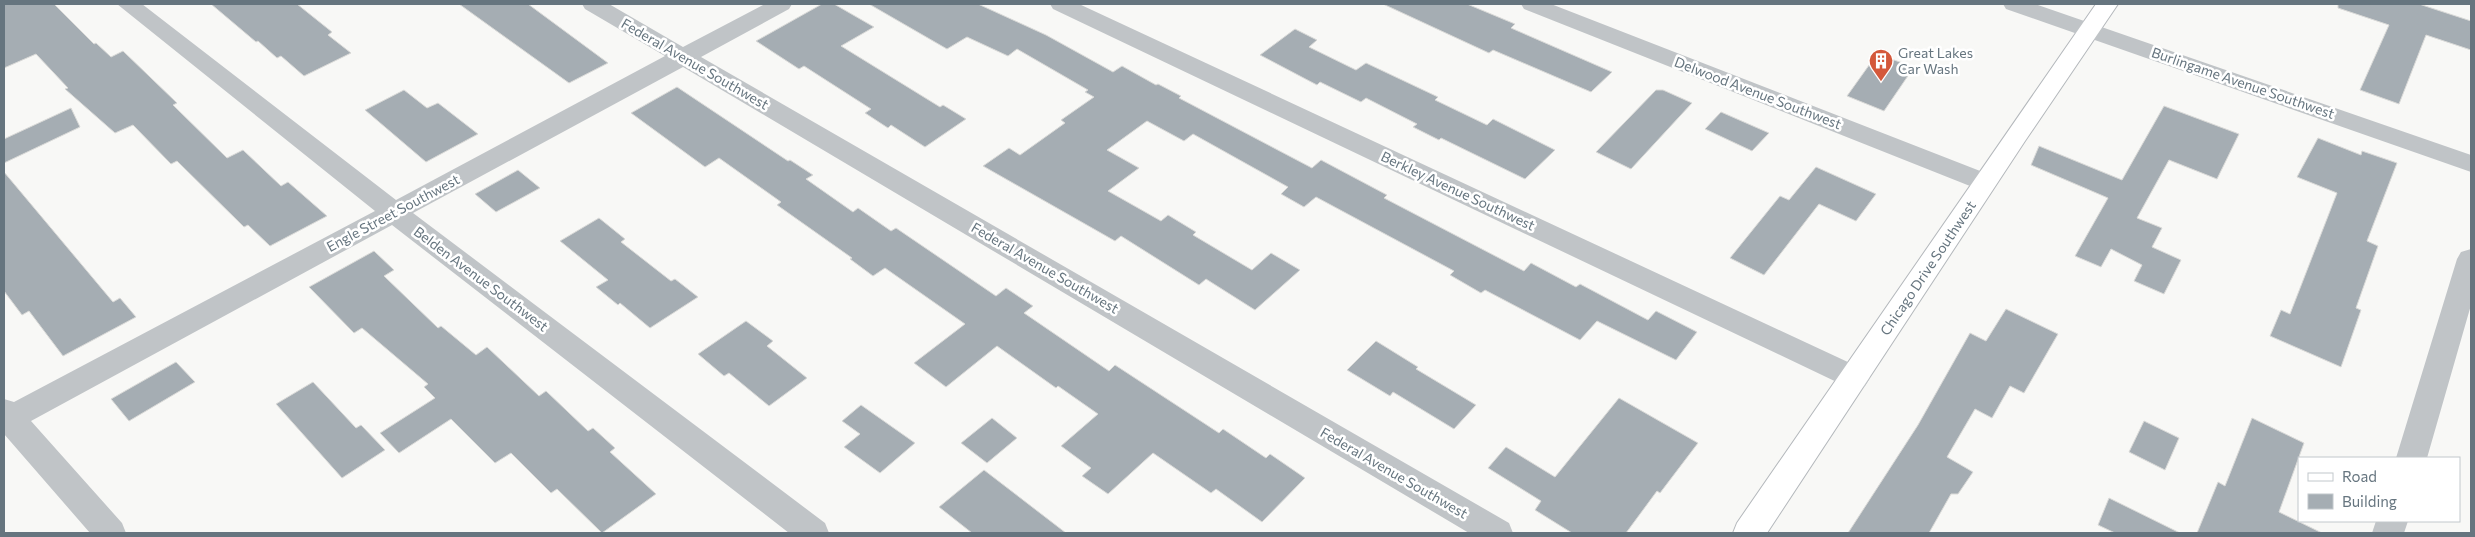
<svg xmlns="http://www.w3.org/2000/svg" width="2475" height="537" viewBox="0 0 2475 537" font-family="Commissioner,sans-serif">
  <style>
    .building { fill: #a5adb3; stroke: #dadad8 }
    .lines { fill: none; stroke-linecap: round; stroke-linejoin: round }
    .major-casing { stroke: #b4b8bc; stroke-width: 2 }
    .minor { fill: #c0c4c7; fill-rule: evenodd }
    .major { fill: #fff; fill-rule: evenodd }
    .labels { text-anchor: middle; stroke-width: 5; stroke-linejoin: round; paint-order: stroke }
    .poi-label { font-size: 14px; fill: #66757f; stroke: #fff; text-anchor: start }
    .street-label { font-size: 14px; fill: #66757f; stroke: #fff }
  </style>
  <rect width="100%" height="100%" fill="#f8f8f6"/>
  <path class="building" d="M4,4h50l40,40 2,-1 15,14 12,-6 54,52 -4,2 54,53 16,-8 38,36 7,-4 39,34 -57,30 -22,-21 -4,2 -67,-66 -6,3 -38,-39 -18,8 -50,-44 3,-1 -32,-34 -32,14z
    M211,4h86l35,28 -4,3 23,18 -47,23 -23,-20 -4,2 -19,-17 -2,1z
    M459,4h69l80,59 -39,20z
    M822,4h12l40,23 -33,19 99,61 3,-2 23,14 -41,28 -34,-22 -3,3 -23,-15 6,-4 -67,-43 -5,3 -43,-28z
    M869,4h109l68,31 67,37 9,-6 34,19 2,-1 23,12 -2,2 133,70 9,-8 66,35 -3,3 140,73 7,-8 45,24 4,-3 68,36 8,-9 41,21 -21,28 -79,-39 -17,19 -95,-50 -4,3 -31,-18 4,-4 -138,-74 -12,10 -23,-13 7,-7 -95,-53 -9,7 -37,-20 -40,29 32,18 -31,23 53,30 7,-6 28,17 -3,3 59,35 19,-17 29,17 -45,40 -49,-31 -7,6 -78,-49 -6,5 -132,-75 26,-18 11,7 45,-32 -4,-3 33,-23 -9,-5 3,-2 -71,-41 -9,7 -41,-19 -20,12z
    M1383,4h84l48,20 -4,4 101,44 -21,20 -98,-42 -4,3z
    M2338,4h81l52,17v29l-45,-15 -27,69 -39,-14 29,-65 -51,-17z
    M1295,29l22,11 -8,7 47,23 10,-7 72,34 -3,3 52,25 6,-6 62,31 -30,29 -84,-41 -2,2 -26,-13 4,-3 -51,-26 -5,4 -41,-20 -3,3 -57,-30z
    M1877,54l37,13 -30,44 -37,-15z
    M677,87l111,74 2,-1 23,15 -7,4 47,33 5,-4 33,23 5,-3 100,68 10,-8 27,18 -9,7 85,58 6,-6 104,68 4,-4 43,29 4,-4 35,24 -43,44 -46,-33 -5,4 -58,-40 -45,41 -26,-18 9,-8 -30,-22 37,-32 -40,-28 -2,2 -59,-42 -51,41 -32,-24 51,-39 -80,-56 -12,8 -23,-17 2,-1 -75,-53 4,-3 -62,-44 -14,9 -74,-54z
    M404,90l23,18 11,-5 40,31 -52,28 -61,-52z
    M1656,90h7l29,13 -61,66 -35,-17z
    M2164,106l75,28 -22,45 -48,-19 -32,58 25,10 -10,19 29,13 -17,34 -30,-13 8,-16 -31,-16 -10,18 -26,-11 33,-58 -77,-33 8,-19 83,34z
    M71,108l9,19 -76,36v-24z
    M1721,112l48,21 -17,18 -47,-22z
    M2318,138l43,17 1,-4 35,12 -30,78 11,5 -22,62 5,2 -20,57 -71,-31 11,-26 9,4 47,-121 -40,-16z
    M1816,167l60,27 -20,27 -37,-17 -55,71 -34,-17 50,-62 9,4z
    M518,170l22,18 -44,24 -21,-18z
    M4,172l109,130 7,-4 16,19 -73,39 -34,-45 -7,4 -18,-24z
    M599,218l26,21 -4,3 50,39 4,-2 23,18 -48,31 -30,-25 -2,2 -22,-18 12,-7 -48,-39z
    M374,251l20,19 -10,6 54,52 3,-2 35,29 11,-8 52,49 7,-5 42,40 5,-3 22,20 -5,4 46,42 -54,39 -45,-44 -6,4 -40,-40 -16,10 -44,-44 -52,34 -19,-20 55,-35 -11,-11 4,-3 -66,-56 -8,5 -45,-46z
    M2006,309l52,25 -34,59 -14,-7 -18,32 -17,-9 -28,48 26,15 -15,22h-7l-22,39h-81l70,-108 52,-92 16,8z
    M746,321l27,20 -6,5 40,32 -38,28 -40,-33 -5,3 -26,-22z
    M1376,341l42,26 -2,2 60,36 -22,24 -61,-37 -3,4 -43,-26z
    M176,362l19,20 -66,39 -18,-22z
    M313,382l43,46 5,-3 24,25 -43,28 -66,-74z
    M1619,398l79,45 -38,50 -3,-2 -31,42h-54l-37,-23 6,-9 -53,-33 18,-21 49,30z
    M861,405l54,38 -35,30 -36,-26 16,-13 -18,-13z
    M992,418l25,20 -30,25 -26,-20z
    M2252,418l52,25 -25,69 43,21h-125l21,-51 7,4z
    M2144,421l35,17 -14,32 -36,-18z
    M984,470l82,63h-94l-33,-26z
    M2109,498l71,35h-65l-17,-8z"/>
  <g class="lines">
    <defs>
      <path id="major" d="M2096,4h22l-93,137 -258,392h-34l4,-10z"/>
    </defs>
    <use href="#major" class="major-casing"/>
    <path class="minor" d="M117,4h25l254,196 269,-144 -80,-47 -3,-5h27l74,43 82,-43h27l-3,5 -88,48 808,466 4,10h-44l-786,-466 -270,146 412,310 4,10h-40l-397,-308 -361,196 91,102 4,10h-36l-86,-99v-35l10,3 361,-191z
      M1050,4h29l786,366 5,8 -5,8 -10,3 -10,-3 -792,-377z
      M1521,4h30l442,172 4,6 -4,6 -9,3 -9,-3 -451,-179z
      M2003,4h32l436,151v17l-465,-163z
      M2471,249v56l-44,153h-31l61,-199 4,-7z
      M2376,521h32l-4,12h-32z"/>
    <use href="#major" class="major"/>
  </g>
  <defs>
    <symbol id="building-pin" viewBox="-11 -11 22 30"><path d="M0 17L-7.5 6A9.5 9.5 0 1 1 7.5 6Z" fill="#d4583a" stroke="#fff"/><path d="M-4-6H4V6H1V3H-1V6H-4ZM-2.5-4.3h1.7v1.8h-1.7ZM.8-4.3h1.7v1.8H.8ZM-2.5-1h1.7V.8h-1.7ZM.8-1h1.7V.8H.8Z" fill="#fff"/></symbol>
  </defs>
  <g fill-rule="evenodd">
    <use href="#building-pin" x="1867" y="47" width="28" height="38"/>
  </g>
  <g class="labels">
    <g class="poi-label">
      <text x="1898" y="58">Great Lakes<tspan x="1898" dy="16">Car Wash</tspan></text>
    </g>
    <g class="street-label">
      <text transform="translate(695 64) rotate(30)" y="5">Federal Avenue Southwest</text>
      <text transform="translate(2243 83) rotate(19)" y="5">Burlingame Avenue Southwest</text>
      <text transform="translate(1758 93) rotate(21)" y="5">Delwood Avenue Southwest</text>
      <text transform="translate(1458 191) rotate(25)" y="5">Berkley Avenue Southwest</text>
      <text transform="translate(393 213) rotate(-28)" y="5">Engle Street Southwest</text>
      <text transform="translate(1045 268) rotate(30)" y="5">Federal Avenue Southwest</text>
      <text transform="translate(1928 268) rotate(-56)" y="5">Chicago Drive Southwest</text>
      <text transform="translate(481 279) rotate(37)" y="5">Belden Avenue Southwest</text>
      <text transform="translate(1394 473) rotate(30)" y="5">Federal Avenue Southwest</text>
    </g>
  </g>
  <rect width="2475" height="537" fill="none" stroke="#66757f" stroke-width="10"/>
  <rect x="2298" y="457" width="162" height="65" fill="#ffffff" stroke="#c2c8cc"/>
  <rect x="2308" y="473" width="25" height="8" fill="#ffffff" stroke="#c2c8cc"/>
  <text x="2342" y="482" font-size="15" fill="#66757f">Road</text>
  <rect x="2308" y="494" width="25" height="15" fill="#a5adb3" stroke="#c2c8cc"/>
  <text x="2342" y="507" font-size="15" fill="#66757f">Building</text>
</svg>
